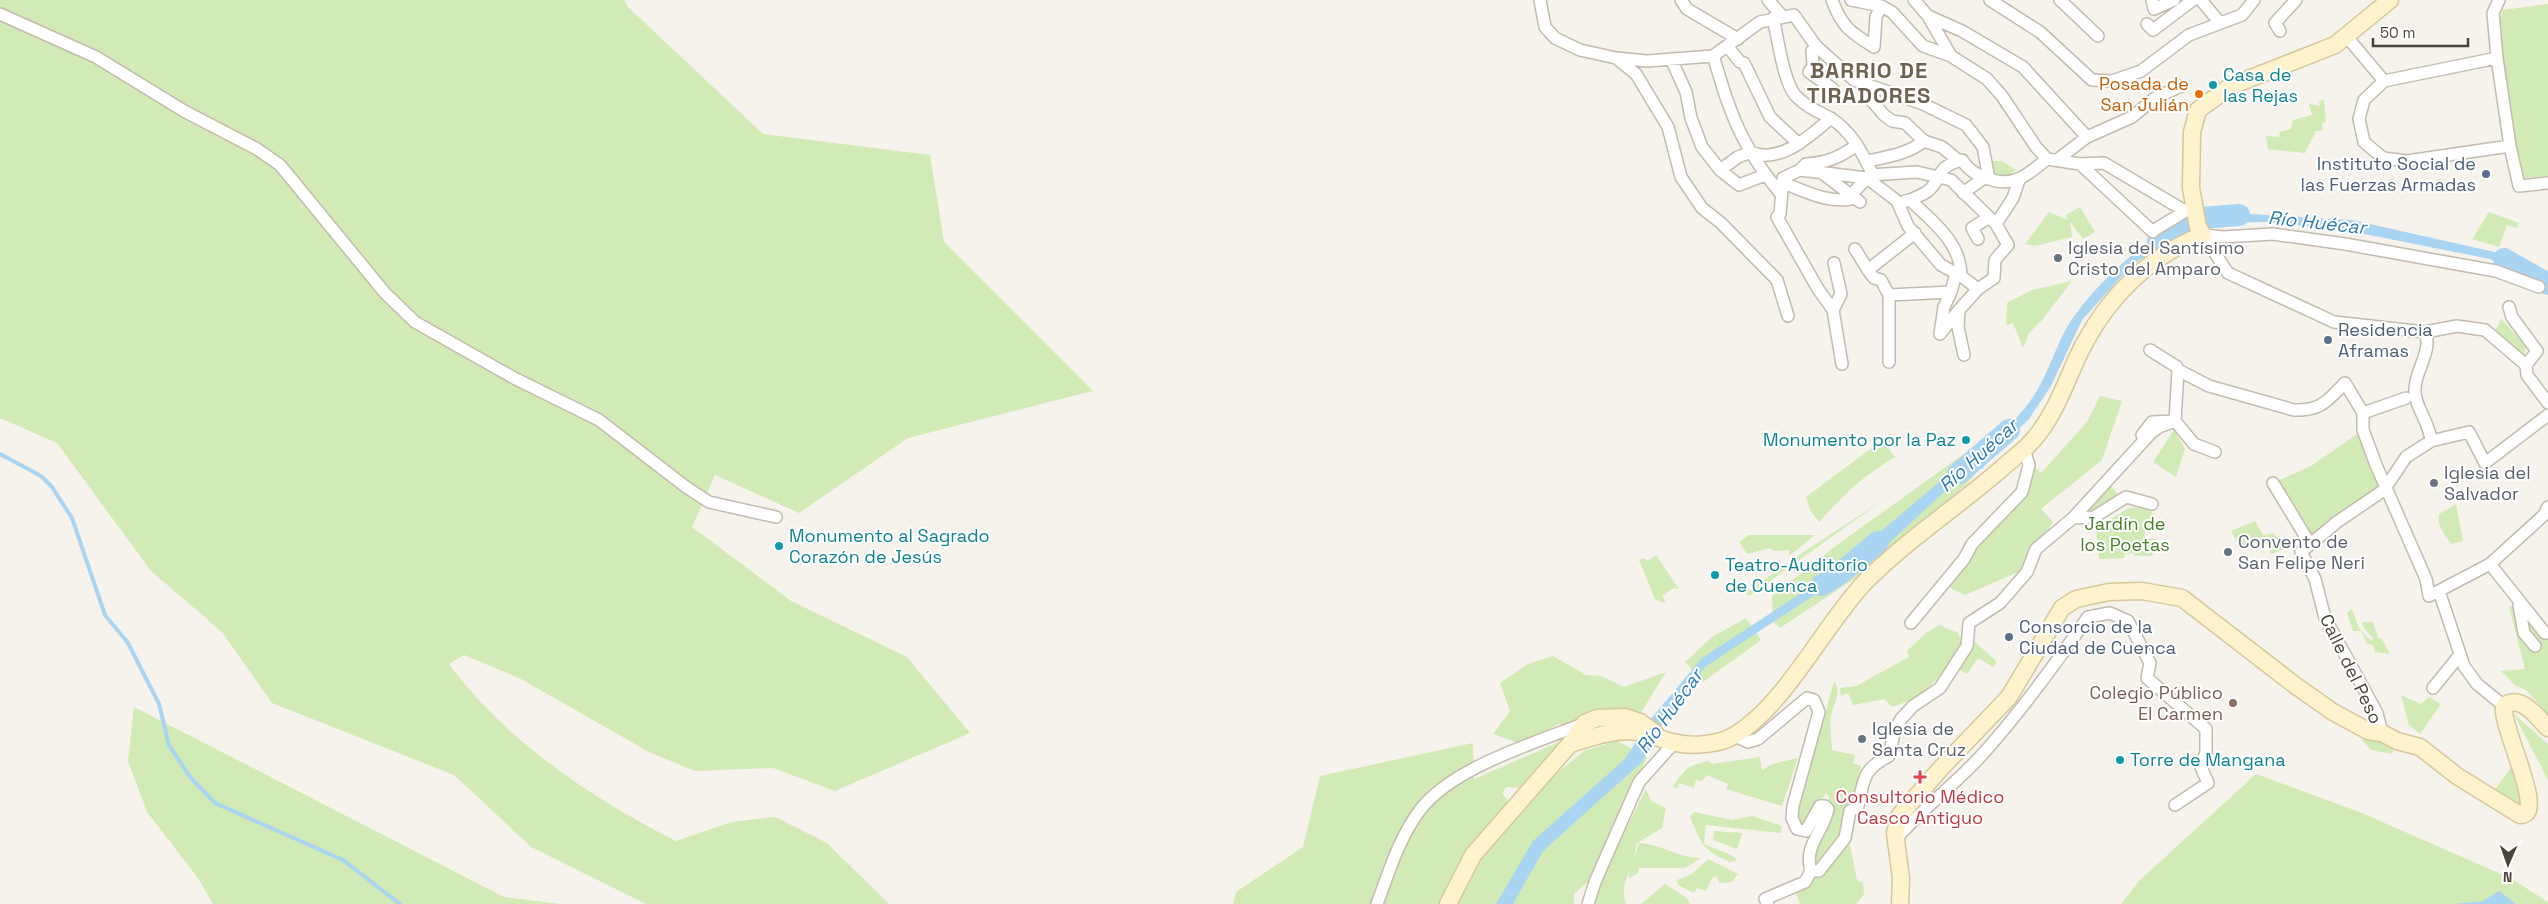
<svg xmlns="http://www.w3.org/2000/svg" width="2548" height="904" viewBox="0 0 2548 904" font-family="'Space Grotesk',sans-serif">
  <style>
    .green { fill: #d2eab5 }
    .water { fill: #a9d4f2 }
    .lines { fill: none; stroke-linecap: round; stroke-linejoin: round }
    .stream { stroke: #a9d4f2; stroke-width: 4 }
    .river { stroke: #a9d4f2; stroke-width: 22 }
    .street-casing { stroke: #c2bbae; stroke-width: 14 }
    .secondary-casing { stroke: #d6c79b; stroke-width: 19 }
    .street { stroke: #fff; stroke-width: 11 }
    .secondary { stroke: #fff3cd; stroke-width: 16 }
    .culture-dot { fill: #0f9aa8; stroke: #fff; stroke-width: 2 }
    .food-dot { fill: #e8710a; stroke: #fff; stroke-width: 2 }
    .service-dot { fill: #5c6f8a; stroke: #fff; stroke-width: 2 }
    .worship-dot { fill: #6b7280; stroke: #fff; stroke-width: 2 }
    .education-dot { fill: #8d6e63; stroke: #fff; stroke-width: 2 }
    .health-dot { fill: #e0444e; stroke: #fff; stroke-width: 2 }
    .labels { text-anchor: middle; stroke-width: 4; stroke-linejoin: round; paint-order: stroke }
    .culture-label { font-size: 18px; fill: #0d838f; stroke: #fff; text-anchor: start }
    .food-label { font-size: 18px; fill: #c56008; stroke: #fff; text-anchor: end }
    .service-label { font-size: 18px; fill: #4e5e75; stroke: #fff; text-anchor: start }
    .worship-label { font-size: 18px; fill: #5b616d; stroke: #fff; text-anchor: start }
    .park-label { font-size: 18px; fill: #4a7f2a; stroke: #fff }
    .street-label { font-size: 18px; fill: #4b4439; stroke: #fff }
    .education-label { font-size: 18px; fill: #785e54; stroke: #fff; text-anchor: end }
    .health-label { font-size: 18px; fill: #be3a42; stroke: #fff }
    .water-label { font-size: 19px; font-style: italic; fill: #2e7ab2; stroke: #fff }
    .district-label { font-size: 22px; font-weight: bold; letter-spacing: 1px; fill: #6e6250; stroke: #fff }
  </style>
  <rect width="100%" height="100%" fill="#f6f3ec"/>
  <path class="green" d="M0,0h624l3,6 136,128 167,21 14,87 149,149 -185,47 -109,75 -84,-38 -23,52 99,74 116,56 63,76 -135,58 -62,-23 -78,3 -46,-19 -128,-73 -57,-24 -15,9c57,77 142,134 227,177l56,-19 43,-5 52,26 62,61h-243l-115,-57 -77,-72 -182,-72 -50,-71 -71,-61 -94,-128 -57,-25z
    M2548,4v172l-26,2 -5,-2 -18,-156 4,-10z
    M2324,100l2,22 -4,1 1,8h-7l-11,22 -37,-4 -2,-13 14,1 -1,-5 12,-3 2,-9 19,-5 -3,-11 11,2 -1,-5z
    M1991,161h11l14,9 -13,9 -8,-2 -5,-10z
    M2080,207l15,25 -12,7 -13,-17 2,15 -37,9 -10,-2 24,-32 19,8 -2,-5z
    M2489,212l30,11 -2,5 -10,-3 -8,22 -27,-8z
    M2072,281l-30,39 -13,13 -6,15 -10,-25 -7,2 1,-22 25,-13z
    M2501,319l25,27 -2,13 -30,-25z
    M2100,396l22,5 -20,59 -61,49 12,13 -30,48 -58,25 -17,-8 50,-66 34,-57 9,9 46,-51z
    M2174,430l11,19 -9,28 -23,-15z
    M2363,430l23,58 -76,56 -37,-61 38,-17z
    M1892,433l-3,17 7,7c-31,16 -53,39 -77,65l-9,-12 -4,-13z
    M1972,448l3,27 -110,108 -5,-8 -80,53 -7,-7 -1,-25 65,-51z
    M2109,483l10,13 -27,19 -7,-3z
    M1883,500l-134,96 -3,-3 56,-40z
    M2456,504l7,37 -12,3c-7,-11 -14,-17 -12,-30z
    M2150,507l4,11 -1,9h-7l-2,12h12l-4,17h-18v-3l-9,1 -1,4 -25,1 -3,-31 33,-20z
    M2255,521l8,14 11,-2 10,16 -13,5 -9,-16 -21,11 -10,-18z
    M1749,535h66l-26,21v-6l-16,1 -3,-3 -23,6 -8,-12z
    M1656,555l23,34 -5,-1 -12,8 4,6 -2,1 -9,-4 -16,-39 5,-2 4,3z
    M2516,603l10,29 -5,-23 27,26v79l-22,-24 -11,-5 -14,-14 24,-2 -16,-62z
    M2352,609l7,19 11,12 4,-1 -11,-12 -1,-5h11l5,16 4,1 8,15 -15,-2 -2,-7 -6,-1 -6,-13h-8l-6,-19z
    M1746,618l15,22 -58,42 -18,-20 27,-25z
    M1939,625l19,8 4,9c-20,32 -31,53 -70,65l-8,-8 -31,6 -5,-12 -7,3 -1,-8 16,-2 53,-29 -2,-6 19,-18z
    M1971,638l26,24 -4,5 -15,-9 -11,16 -9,-5z
    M1553,656l33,19 15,1 23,11 42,-15 -35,57 -73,-5 -35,21 -30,-11 17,-23 -10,-28 28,-19z
    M1834,681c9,13 -2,24 -3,36 -2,10 1,22 1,33l23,5 -2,8 8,3 -6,24 -17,49 11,1 8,40 6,3 1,12 -8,9h-56l-5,-14 19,-25 1,-15 15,-34 -1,-20 -3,-3 -19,31 -7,-1 -2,-10z
    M2401,695l20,9 8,-7 12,7 -21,30 -11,-9z
    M134,707l370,190 56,7h-347l-15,-26 -51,-66 -19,-51z
    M2514,714l34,30v36z
    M2369,734l26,11 -3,9 -21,-4 -9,-10z
    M1561,741l-42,47 -12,-1 -5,6 12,16 70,-58 33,-10 30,16 -28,69 -26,51 -19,17v10h-341l3,-12 67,-45 17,-71 153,-33 1,36z
    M2520,756l16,34v7l-14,10 -27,-18z
    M1760,757l2,13 10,-6 26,-6 -16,48 -56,-17 2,-5 -21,-9 -5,6 -6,-1 -2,8 -15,-5 -1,5 -5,-1c11,-18 14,-21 35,-26l4,3z
    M2256,774l106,39 150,66 36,23v2h-427l19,-24z
    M1646,789l5,12 15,7 -4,20 -25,15 -4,18 6,-18c22,1 39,15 62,15l-16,10h-46l-1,5 -9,5 1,-7c-6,10 -8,22 -4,33h-32l7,-25z
    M1694,812l38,8 20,-4 30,10 -1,7 -75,-8 -2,19 29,12 4,5 -8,1c-28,-14 -27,-17 -39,-45z
    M1714,831l28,2 -5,16 -24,-9z
    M1708,859l30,15 -6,8 -13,1 -2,-7 -5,2 -6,13 -9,-3 -3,5 -16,-8 -1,-5 15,-6z
    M1665,884l22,14 3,6h-49z"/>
  <path class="water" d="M2216,212l136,8 147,33 34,18 -6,7 -37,-19 -146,-29 -77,-8 -57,1 -1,-9z
    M2183,219l3,10 -55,37 -49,54 -31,66 -22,33 -40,39 -4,-12c18,-14 35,-30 48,-49 17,-25 24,-58 42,-82 28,-38 67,-72 108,-96z
    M1978,449l8,15 -4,5h-8l-31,24 -81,75 -10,-12z
    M1844,565l8,10 -18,7 -129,85 -44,60 -11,-7 52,-62z
    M1637,740l15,7 -11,16 -98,88 -30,53h-17l37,-63 92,-82z
    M2499,891l17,13h-62l29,-3z"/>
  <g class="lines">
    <path class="stream" d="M0,454l41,22 11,11 20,31 33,97 23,28 31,61 10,41 21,32 25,26 128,57 57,44"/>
    <path class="river" d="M2158,241l32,-22 49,-4
      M2504,259l44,25
      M1958,474l51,-44
      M1822,585l20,-13 36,-30"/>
    <defs>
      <path id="street" d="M1540,0l5,27 10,11 25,12 36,8 20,16 32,53 13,50 21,31 19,15 56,57 11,36
        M1681,0l6,9 51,30
        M1768,0l15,17
        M1832,0c10,27 18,32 42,47l2,-30 5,-11
        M1851,0l30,6 11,6 31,34 28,10 36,23 15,17 34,51 11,12 33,5 24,-1 81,48
        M1914,0l14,16 34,15 61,36 64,70 45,-20 23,-19 26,-12
        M1990,0l50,32 52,48 20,1 29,-10 48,-36 53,-20 12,-15
        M2060,0l38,36
        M2152,0l2,9 20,-9
        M2201,0l19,23
        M2499,0l-6,13 4,45 13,88 9,40 29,-3
        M0,14l96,43 88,54 73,38 23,16 105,128 30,29 99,56 85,42 87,67 23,15 67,15
        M1928,16l23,40
        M1773,18c5,20 10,62 22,77 10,11 22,16 35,23 21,12 33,36 43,57
        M2147,24l6,6 40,-30
        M2353,30l-6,7 37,44 113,-23
        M2280,31l-5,-8 21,-23
        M1816,46l-4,5 1,15 -4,6 24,17
        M1728,47l12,15 4,1 26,54 29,27
        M1713,56c6,17 10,35 17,52 11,31 30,61 51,86
        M1616,58l31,3 66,-5 47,-34 34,-7 22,31 38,34 69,24 43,21 17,22 6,32
        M1671,59l15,33 5,26 11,29 18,23 19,15 26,-10
        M2384,81l-20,19 -5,19 5,23 19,16 24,3 103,-15
        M1865,85l5,14 14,16 8,6 13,2 19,18
        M2057,160l30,-23
        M1867,161c19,-4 41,-7 57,-20l18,6 17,14
        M2080,164l73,68
        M1801,169l5,-5c21,-1 34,-7 51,-19
        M1720,170l18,-13 13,-5c29,13 60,-17 80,-34
        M1822,173l38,29
        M1783,183c23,8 42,20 68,16v-4l19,-20 47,-3 34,8 45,44 12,21 -13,15 -1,18 -16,11 -19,21
        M1963,193l21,-15
        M1910,200c6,-3 13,-5 18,-9 15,-13 7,-24 34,-31 7,11 15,15 27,19 24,9 40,-5 58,-20
        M1905,201l5,-1c22,21 51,42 51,76l17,13
        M1996,224l17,-26 6,-18
        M2156,229l33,-20
        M1915,233l-47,37 6,8 7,2 8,15 62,-3
        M2203,235l25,38 106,49 91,10 32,-6 28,4 41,35 11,-14 -25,-34 -3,-10
        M2203,235l20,2 50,-3 72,10 151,27 43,16
        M1978,239l-6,-11 16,-10
        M1855,249l13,21
        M1834,263l7,31 -8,16 -15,-21 -41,-72 3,-3 3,-36 17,-8 67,8 30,23 11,25 33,39 20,11
        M1956,273l-5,19 -7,15 -4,27 19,-24 -1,17 6,28
        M1889,295v67
        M1833,310l9,54
        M2150,350l27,17 1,3 31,16 85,24c27,1 33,-9 51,-27l18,30v17l13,35 50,114 3,17 61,-32 54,-49 4,-8
        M2526,365l1,10 21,28
        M2363,413l43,-15
        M2142,435l10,-13 23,-1 3,-51
        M2431,441l38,-9 16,31 63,-48
        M2273,483l37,61
        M2073,518l21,-1 32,-20 26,7
        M2490,564l55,69h3
        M2439,591l25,75 13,18 27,22
        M2519,605l5,28 11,13
        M1911,623l53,-64 8,-15 50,-52 7,-27 -5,-16
        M2433,688l26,-32
        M2382,733l-5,-20 -52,-95 -10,-39 -14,-27 36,-30 47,-32 22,-33 25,-16c-1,-19 -17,-34 -16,-52 0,-19 18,-38 10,-57
        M1735,736l13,6 10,-3 49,-41 7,2 5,12 -26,94 -1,12 5,11 9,2 14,-25h5l3,3c-4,22 -25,37 -17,62h8l26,-33 5,-27 8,-5c6,-27 5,-37 31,-50l6,-27 6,-10 12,-13 27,-18 27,-42 2,-23 31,-20 27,-31 9,-23 37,-31 77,-84 9,-7 16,-6 19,23 21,8
        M1895,840c26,-30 58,-54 85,-83 40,-44 74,-91 108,-140l22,-4 18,8 22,42 -3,15 59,51v23l-5,15 7,16 -33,22
        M1377,904c12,-32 22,-66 43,-94 33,-43 115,-67 165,-87
        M1588,904l7,-22 44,-100 35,-39
        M1768,904l-3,-5 40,-17 6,-11"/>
      <path id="secondary" d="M1570,744c22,-7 45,-15 68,-12 11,2 23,7 34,10 17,5 48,3 63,-7 50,-30 88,-108 129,-152 41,-42 92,-75 137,-114 11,-10 23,-18 32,-29 25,-28 34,-64 51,-96 26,-49 67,-89 119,-109l-5,-8 -7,-39 1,-56 6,-22 33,-24 104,-41 55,-45
        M1448,904l25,-49 97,-111 15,-21 12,-5 28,-1 15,5 15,11
        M1900,904l1,-26 -6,-45 5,-18 42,-48 67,-70 53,-89 14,-9 33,-7 33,-1 40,7 114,88 37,26 35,19 14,2 15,8 23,6 37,29 63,39c28,2 -20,-89 -16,-109 17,-13 34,12 44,22"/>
    </defs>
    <use href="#street" class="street-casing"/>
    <use href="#secondary" class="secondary-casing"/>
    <use href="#street" class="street"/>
    <use href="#secondary" class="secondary"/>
  </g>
  <g class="culture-dot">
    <circle cx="2213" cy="85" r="5"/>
    <circle cx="1966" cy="440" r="5"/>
    <circle cx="779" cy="546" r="5"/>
    <circle cx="1715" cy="575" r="5"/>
    <circle cx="2120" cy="760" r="5"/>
  </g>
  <circle class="food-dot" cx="2199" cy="94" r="5"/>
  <g class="service-dot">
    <circle cx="2486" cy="174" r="5"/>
    <circle cx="2328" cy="340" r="5"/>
    <circle cx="2009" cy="637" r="5"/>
  </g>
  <g class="worship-dot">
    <circle cx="2058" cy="258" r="5"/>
    <circle cx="2434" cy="483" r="5"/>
    <circle cx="2228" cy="552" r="5"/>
    <circle cx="1862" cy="739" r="5"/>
  </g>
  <circle class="education-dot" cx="2233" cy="703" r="5"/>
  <path class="health-dot" d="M1917.5 769.5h5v5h5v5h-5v5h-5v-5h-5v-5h5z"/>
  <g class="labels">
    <g class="culture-label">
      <text x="2223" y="81">Casa de<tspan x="2223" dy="21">las Rejas</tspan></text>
      <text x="1956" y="446" text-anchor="end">Monumento por la Paz</text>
      <text x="789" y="542">Monumento al Sagrado<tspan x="789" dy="21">Corazón de Jesús</tspan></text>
      <text x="1725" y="571">Teatro-Auditorio<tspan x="1725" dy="21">de Cuenca</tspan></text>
      <text x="2130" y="766">Torre de Mangana</text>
    </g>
    <g class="food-label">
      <text x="2189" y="90">Posada de<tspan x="2189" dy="21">San Julián</tspan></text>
    </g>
    <g class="service-label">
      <text x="2476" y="170" text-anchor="end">Instituto Social de<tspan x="2476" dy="21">las Fuerzas Armadas</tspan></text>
      <text x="2338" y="336">Residencia<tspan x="2338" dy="21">Aframas</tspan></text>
      <text x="2019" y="633">Consorcio de la<tspan x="2019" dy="21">Ciudad de Cuenca</tspan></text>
    </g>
    <g class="worship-label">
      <text x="2068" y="254">Iglesia del Santísimo<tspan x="2068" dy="21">Cristo del Amparo</tspan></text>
      <text x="2444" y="479">Iglesia del<tspan x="2444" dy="21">Salvador</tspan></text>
      <text x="2238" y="548">Convento de<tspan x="2238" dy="21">San Felipe Neri</tspan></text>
      <text x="1872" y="735">Iglesia de<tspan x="1872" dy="21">Santa Cruz</tspan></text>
    </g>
    <g class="park-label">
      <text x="2125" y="530">Jardín de<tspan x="2125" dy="21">los Poetas</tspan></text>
    </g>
    <g class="street-label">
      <text transform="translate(2351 669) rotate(64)" y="6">Calle del Peso</text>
    </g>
    <g class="education-label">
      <text x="2223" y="699">Colegio Público<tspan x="2223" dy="21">El Carmen</tspan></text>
    </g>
    <g class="health-label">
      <text x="1920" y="803">Consultorio Médico<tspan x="1920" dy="21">Casco Antiguo</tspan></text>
    </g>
    <g class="water-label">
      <text transform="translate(2317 222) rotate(6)" y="7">Río Huécar</text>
      <text transform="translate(1978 455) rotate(-42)" y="7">Río Huécar</text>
      <text transform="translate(1669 711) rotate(-54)" y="7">Río Huécar</text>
    </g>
    <g class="district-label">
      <text x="1869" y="78">BARRIO DE<tspan x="1869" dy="25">TIRADORES</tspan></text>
    </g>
  </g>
  <g transform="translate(2508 864) rotate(182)" stroke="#ffffff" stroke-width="4" paint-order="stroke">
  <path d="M0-4L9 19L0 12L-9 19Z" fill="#4b4439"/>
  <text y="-8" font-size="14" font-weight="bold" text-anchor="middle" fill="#4b4439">N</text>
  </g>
  <path d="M2373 38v8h95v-8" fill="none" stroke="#4b4439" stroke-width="2.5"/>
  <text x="2380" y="38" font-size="15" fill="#4b4439" stroke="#ffffff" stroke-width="4" paint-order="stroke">50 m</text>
</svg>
